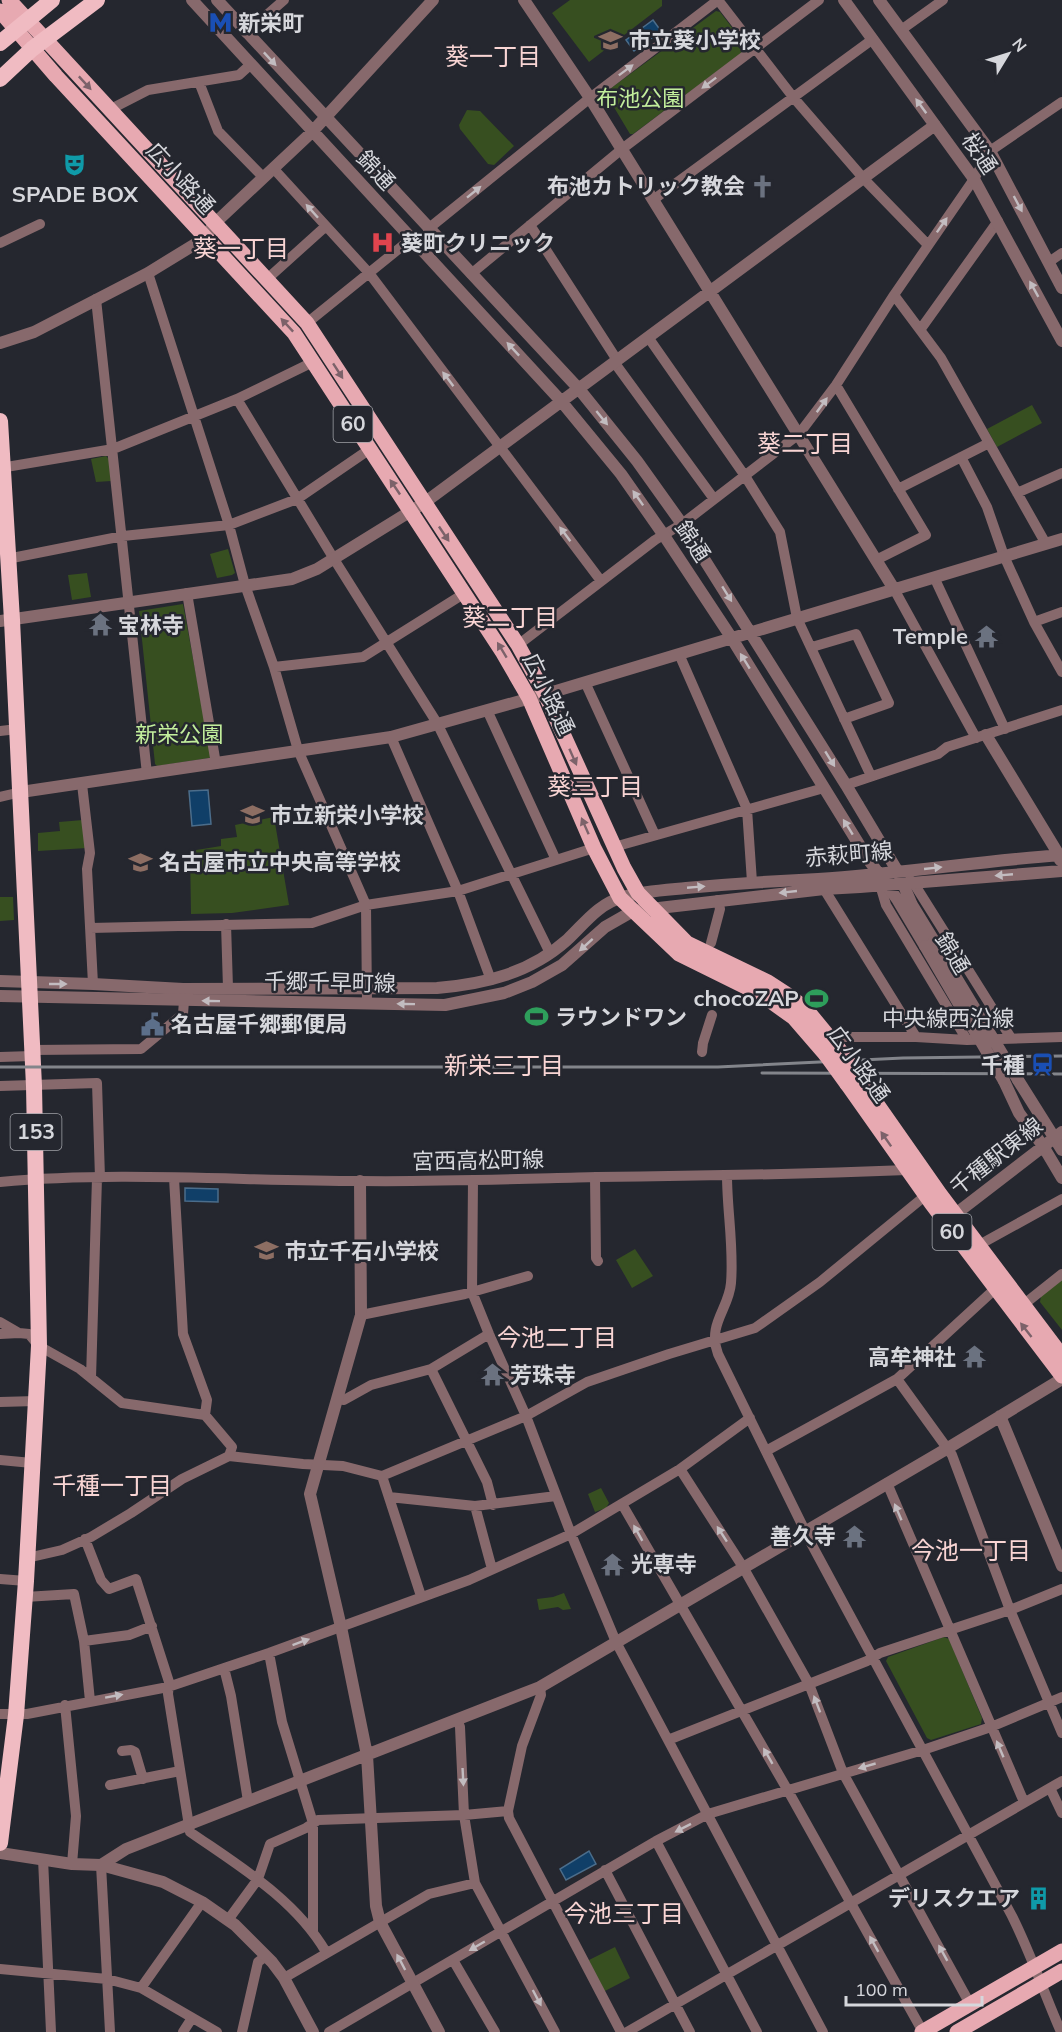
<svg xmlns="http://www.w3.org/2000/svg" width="1062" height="2032" viewBox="0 0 1062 2032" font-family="Mulish,'Noto Sans JP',sans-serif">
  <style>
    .green { fill: #374f20 }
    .water { fill: #103f68; stroke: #4b6d8b; stroke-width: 1.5 }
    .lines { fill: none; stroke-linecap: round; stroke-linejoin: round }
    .minor { stroke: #87696c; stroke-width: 10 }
    .tertiary { stroke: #87696c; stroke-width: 12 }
    .primary { stroke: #e7a9b1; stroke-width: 15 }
    .trunk { stroke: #f0bbc2; stroke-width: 16 }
    .rail { stroke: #83858b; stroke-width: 3 }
    .tertiary-bridge { stroke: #87696c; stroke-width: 12 }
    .primary-bridge { stroke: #e7a9b1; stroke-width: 15 }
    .oneway { fill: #c2bcc0 }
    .oneway2 { fill: #7c626a }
    .labels { text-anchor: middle; stroke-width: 5; stroke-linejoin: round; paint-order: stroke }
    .shield { fill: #25272f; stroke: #a1a2a8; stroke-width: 1.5 }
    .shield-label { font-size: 21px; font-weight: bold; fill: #d6d7dc }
    .poi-label { font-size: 22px; font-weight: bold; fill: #d6d7dc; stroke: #25272f; text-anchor: start }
    .park-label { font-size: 22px; fill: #c2ee9c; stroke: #25272f }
    .street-label { font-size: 22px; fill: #d6d7dc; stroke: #25272f }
    .neighbourhood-label { font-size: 24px; fill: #f9d5d4; stroke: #25272f }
  </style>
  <rect width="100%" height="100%" fill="#25272f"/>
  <path class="green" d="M570,0h92v6l-73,56 -37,-49z
    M716,11l4,1 27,35v2l-114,85h-3l-24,-40 1,-3z
    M467,110l13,1 34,35 -20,19 -6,-1 -28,-35 -1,-4z
    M1032,405l10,18 -45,24 -10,-18z
    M106,456l3,3 2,22 -15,1 -5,-23z
    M228,549l7,24 -3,2 -15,3 -7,-24z
    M87,573l4,24 -19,3 -4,-25z
    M183,604l28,152 -2,2 -52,8 -2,-2 -16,-153z
    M274,817l15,88 -57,8 -41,1 -1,-63 31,-5v-7l16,-2 -2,-12z
    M83,820l4,28 -49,3v-18l22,-2 -1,-9z
    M0,897h13l1,23 -14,1z
    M635,1249l18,27 -21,12 -16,-28z
    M1062,1280v50l-22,-28 1,-6z
    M601,1488l8,15 -3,5 -11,4 -7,-18z
    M564,1593l7,16 -8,1 -5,-3 -19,3 -2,-11 16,-2z
    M944,1637l5,2 33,79 -1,6 -50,16 -4,-2 -41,-77 2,-4z
    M615,1947l15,31 -27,14 -16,-31z"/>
  <path class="water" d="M653,20l8,11 -27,20 -8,-11z
    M208,790l3,34 -19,2 -3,-35z
    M185,1188l33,1v13l-33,-1z
    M589,1851l7,13 -30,16 -6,-11z"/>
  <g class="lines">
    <path class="minor" d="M718,0l75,97 71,82 64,66
      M901,30l42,-30
      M246,33l38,-33
      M199,82l19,49 45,46
      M109,110l39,-20 91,-15 11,-10
      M273,168l96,105 232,308
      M653,200l220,-161
      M530,225l87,135
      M428,229l162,-131 128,-98
      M0,243l40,-19
      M1049,262l13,-9
      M148,273l81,252 16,60 29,82 24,83 68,155 1,98
      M471,274l151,-125 197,-149
      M266,280l60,-54
      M894,295l47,63 105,186
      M96,299l51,475
      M307,323l104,-84
      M920,330l78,-109
      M648,337l97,139 35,56 17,86 74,158
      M614,362l100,137
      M836,385l90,150 -50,25
      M237,399l97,160 103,164 113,230
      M961,457l26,50 17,49 30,66 28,50
      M0,468l113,-19 124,-50 76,-37
      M898,489l91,-46
      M1017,493l45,-20
      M7,559l116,-23 106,-11 68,-26 73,-50
      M934,577l71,152
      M894,589l82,149
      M187,593l29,171
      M1034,622l28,-10
      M518,645l137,-105 27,-16 117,-90 37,-49 58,-90 80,-116 16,-28 72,-49
      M812,647l44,-13 33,69 -45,16
      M679,654l68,155 5,73
      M274,667l89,-10 102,-64
      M585,682l70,153
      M487,710l69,150
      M0,731l17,-2
      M391,737l67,154 33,89
      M82,784l8,69 -3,16 6,115
      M846,785l92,-31 9,-7 115,-37
      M0,797l21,-5
      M614,847l210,-59
      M878,878l8,27 81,135
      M910,880l3,2 98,156
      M824,889l92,148
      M226,924l2,64
      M90,928l222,-5 54,-18 92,-14 136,-43
      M711,943l9,-34 -2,-9
      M834,1041l9,-4h73l51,3 95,-3
      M32,1050l109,-1 42,-35 1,-13
      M702,1052l1,-9 9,-28
      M0,1057l32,-1
      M0,1086l97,-3 3,95
      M727,1175c0,36 7,72 4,108 -2,26 -24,41 -13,71l94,191 200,371c19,38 32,77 49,116
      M595,1177l1,81 2,3
      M174,1178l9,156 24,66 -2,15
      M473,1180l-1,112 17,42 37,82 45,118 45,108 207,390
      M0,1182c119,-11 240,-1 360,-1 79,1 158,-2 237,-4 103,-1 207,-3 310,-7
      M979,1245l83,-46
      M1023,1305l39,-31
      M361,1315l104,-21 63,-18
      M0,1322l19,11 10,1 10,12 41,23 42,34 83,12 27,32 -3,9 74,8 40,2 39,10 144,-60 61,-34 82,-28 86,-26 65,-46 105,-86
      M0,1334l19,-1
      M431,1369l56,113 6,23
      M91,1378l6,-200
      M897,1379l55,76 58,155 52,123
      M337,1399l7,1 27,-15 60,-16 58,-35
      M0,1402l36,-1
      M766,1451l131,-72 98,-90
      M0,1460l32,3
      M680,1469l63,98 66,117 34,89 127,231
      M382,1476l39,120
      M887,1483l137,319
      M389,1497l86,9 81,-10
      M622,1504l165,285 136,243
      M475,1506l17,63
      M85,1539l16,41 8,9 27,-10 33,103 -1,12 22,138c49,34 105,67 136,120
      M27,1558l35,-8 29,-13 40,-24 51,-34 47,-23
      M0,1579l26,2
      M25,1597l49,-3 10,47 6,60
      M84,1641l45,-6 23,-9
      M269,1653l13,69 31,101v108
      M224,1668l7,28 17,105
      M540,1687l1,8 -19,51 -14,65 1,7 112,214
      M65,1705l11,111 -4,48
      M0,1714h27l141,-27 101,-34 200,-73 102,-46 109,-65 70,-51
      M457,1719l3,8 4,88 11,68 80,149
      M668,1740l199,-79 13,-8 130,-43 52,-21
      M122,1751l9,-1 4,2 8,27
      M110,1785l70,-14
      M1050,1788l12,25
      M656,1841l101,191
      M43,1859l8,173
      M101,1865l9,167
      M605,1870l85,162
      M228,1920l30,-41 12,-35 36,-16 12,-8 146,-5 44,-4
      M453,1960l42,72
      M0,1969l107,10 34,9 76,44
      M284,1978l145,-84 46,-11
      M141,1988l61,-86
      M183,2032l9,-14
      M242,2032l16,-70 8,-6
      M329,2032l327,-191 52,-27 215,-64 68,-23 71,-30
      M627,2032l435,-251"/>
    <path class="tertiary" d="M192,0l369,401 60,73 42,60 68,103 137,222 29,40 28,47
      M217,0l362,389 58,72 45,63 164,261 52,87 14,33 22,36
      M524,0l66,98 304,491
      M844,0l130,179 88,162
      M879,0l111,151 72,137
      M0,343l34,-11 114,-59 57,-35 9,-14 98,-92 121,-132
      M0,621l292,-42 25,-10 107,-66 511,-378
      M986,735l73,120 1,5
      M21,792l370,-55 165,-46 506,-152
      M0,981l93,3 90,5 254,-1c48,-4 93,-15 130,-48 18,-17 31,-36 56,-43 21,-6 42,-7 63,-9 44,-4 88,-7 132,-9 81,-5 162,-18 244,-24
      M0,996l445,9 59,-12 28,-11 30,-17 43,-38 28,-16 191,-22 36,-2 202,-16
      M1018,1080l44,70
      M1004,1081l15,32 24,33 19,32
      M360,1181l1,134 -51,179 31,133 26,128 9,151 4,16 59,110
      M949,1219l113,-87
      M1000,1416l62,150
      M0,1853l72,11 29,1 62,17 39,20 33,23 37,37 12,16 29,54
      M101,1865l25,-16 414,-162 408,-239 114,-69"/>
    <path class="primary" d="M9,0l298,323 211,322 27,49 79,174 14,25 49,50 81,39 20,13 18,14 37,45
      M0,11l56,65 238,257 209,320 26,45 65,150 26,50 59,56 83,41 32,23 32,37
      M847,1084l84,119 131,173
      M863,1084l77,110 122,162
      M922,2032l140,-81
      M957,2032l105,-61"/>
    <path class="trunk" d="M0,43l52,-43
      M0,79l32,-30 65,-49
      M0,421l12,199 22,466 5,260 -13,235 -10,134 -16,128"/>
    <path class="rail" d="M0,1067h718l185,-9 159,-2
      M762,1073l300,1"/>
    <path class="tertiary-bridge" d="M934,941l84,139
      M925,946l79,135"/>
    <path class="primary-bridge" d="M843,1054l20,30
      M826,1055l21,29"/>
  </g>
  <defs><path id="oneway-solid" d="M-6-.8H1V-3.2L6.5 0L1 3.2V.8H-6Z" transform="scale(1.5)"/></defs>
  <g class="oneway">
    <use href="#oneway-solid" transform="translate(270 59) rotate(47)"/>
    <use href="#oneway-solid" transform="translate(626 70) rotate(-37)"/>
    <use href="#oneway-solid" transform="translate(709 83) rotate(143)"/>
    <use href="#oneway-solid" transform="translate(921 106) rotate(-126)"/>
    <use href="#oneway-solid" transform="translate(474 192) rotate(-39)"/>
    <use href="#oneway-solid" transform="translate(1018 204) rotate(62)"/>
    <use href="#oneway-solid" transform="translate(312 211) rotate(-132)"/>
    <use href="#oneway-solid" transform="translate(942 225) rotate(-55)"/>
    <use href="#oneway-solid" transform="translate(1034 289) rotate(-119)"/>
    <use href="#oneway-solid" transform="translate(513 349) rotate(-133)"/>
    <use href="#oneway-solid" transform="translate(448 379) rotate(-127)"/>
    <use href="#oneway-solid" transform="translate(822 405) rotate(-54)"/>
    <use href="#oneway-solid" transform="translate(602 418) rotate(51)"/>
    <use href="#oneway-solid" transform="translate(638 498) rotate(-125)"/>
    <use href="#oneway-solid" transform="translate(565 534) rotate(-127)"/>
    <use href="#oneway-solid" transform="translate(727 594) rotate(58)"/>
    <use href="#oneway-solid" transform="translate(745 661) rotate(-122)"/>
    <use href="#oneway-solid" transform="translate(830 759) rotate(58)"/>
    <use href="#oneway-solid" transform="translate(848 827) rotate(-122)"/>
    <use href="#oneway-solid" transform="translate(933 868) rotate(-6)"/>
    <use href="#oneway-solid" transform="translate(1004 875) rotate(175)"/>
    <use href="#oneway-solid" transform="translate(696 887) rotate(-5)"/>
    <use href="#oneway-solid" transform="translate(788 892) rotate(174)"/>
    <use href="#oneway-solid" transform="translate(586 945) rotate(138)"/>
    <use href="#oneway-solid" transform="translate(58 984)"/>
    <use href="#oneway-solid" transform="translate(211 1001) rotate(-179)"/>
    <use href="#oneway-solid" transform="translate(406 1004) rotate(-179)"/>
    <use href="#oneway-solid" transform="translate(898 1512) rotate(-113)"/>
    <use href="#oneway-solid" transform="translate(638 1533) rotate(-119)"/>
    <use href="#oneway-solid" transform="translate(722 1534) rotate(-123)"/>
    <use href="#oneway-solid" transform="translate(301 1642) rotate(-20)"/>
    <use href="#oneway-solid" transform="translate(114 1696) rotate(-10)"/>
    <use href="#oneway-solid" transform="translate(817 1704) rotate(-111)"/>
    <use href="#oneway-solid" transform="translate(1000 1749) rotate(-113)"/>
    <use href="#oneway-solid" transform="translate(768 1756) rotate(-120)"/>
    <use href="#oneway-solid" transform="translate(867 1766) rotate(164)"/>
    <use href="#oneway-solid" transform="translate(463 1777) rotate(87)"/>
    <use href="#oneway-solid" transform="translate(683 1828) rotate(153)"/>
    <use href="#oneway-solid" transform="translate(874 1944) rotate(-119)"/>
    <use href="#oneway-solid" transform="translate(477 1946) rotate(150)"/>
    <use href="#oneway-solid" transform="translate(943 1953) rotate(-119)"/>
    <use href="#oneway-solid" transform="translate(401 1962) rotate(-118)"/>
    <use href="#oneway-solid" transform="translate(537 1998) rotate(62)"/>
  </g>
  <g class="oneway2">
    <use href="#oneway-solid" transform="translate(85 83) rotate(47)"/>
    <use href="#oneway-solid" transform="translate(287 325) rotate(-133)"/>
    <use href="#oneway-solid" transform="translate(338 371) rotate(57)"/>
    <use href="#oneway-solid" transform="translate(395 487) rotate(-124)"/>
    <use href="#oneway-solid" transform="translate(444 534) rotate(56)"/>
    <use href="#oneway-solid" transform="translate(502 650) rotate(-121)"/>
    <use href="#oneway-solid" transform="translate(573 757) rotate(66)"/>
    <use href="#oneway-solid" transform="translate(585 826) rotate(-114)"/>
    <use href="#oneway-solid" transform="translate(886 1139) rotate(-125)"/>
    <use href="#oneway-solid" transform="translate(1026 1330) rotate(-128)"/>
  </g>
  <defs>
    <symbol id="metro-bare" viewBox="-9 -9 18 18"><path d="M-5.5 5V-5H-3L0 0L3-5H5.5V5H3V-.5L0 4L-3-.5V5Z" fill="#1a4fb4" stroke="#25272f" stroke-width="2.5" paint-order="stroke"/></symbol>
    <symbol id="school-bare" viewBox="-9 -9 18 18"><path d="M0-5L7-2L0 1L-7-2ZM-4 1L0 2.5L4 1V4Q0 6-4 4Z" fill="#8d6e63" stroke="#25272f" stroke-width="2.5" paint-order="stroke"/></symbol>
    <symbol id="theatre-bare" viewBox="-9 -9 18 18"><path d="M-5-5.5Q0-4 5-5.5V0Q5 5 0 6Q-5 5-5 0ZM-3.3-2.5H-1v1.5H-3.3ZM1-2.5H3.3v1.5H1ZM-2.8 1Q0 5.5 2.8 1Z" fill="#0f9aa8" stroke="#25272f" stroke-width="2.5" paint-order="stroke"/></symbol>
    <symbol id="church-bare" viewBox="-9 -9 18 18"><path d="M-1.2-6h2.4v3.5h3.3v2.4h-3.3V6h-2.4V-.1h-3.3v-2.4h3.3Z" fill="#6b7280" stroke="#25272f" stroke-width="2.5" paint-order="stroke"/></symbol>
    <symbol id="hospital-bare" viewBox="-9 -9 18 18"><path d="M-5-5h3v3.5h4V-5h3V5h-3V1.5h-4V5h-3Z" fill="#e0444e" stroke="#25272f" stroke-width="2.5" paint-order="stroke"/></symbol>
    <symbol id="temple-bare" viewBox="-9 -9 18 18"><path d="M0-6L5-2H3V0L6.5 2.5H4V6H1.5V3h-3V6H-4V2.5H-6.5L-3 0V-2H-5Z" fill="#6b7280" stroke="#25272f" stroke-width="2.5" paint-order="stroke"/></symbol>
    <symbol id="stadium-bare" viewBox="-9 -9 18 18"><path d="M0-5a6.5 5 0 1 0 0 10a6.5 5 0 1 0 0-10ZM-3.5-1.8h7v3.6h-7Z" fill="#2e9e5b" stroke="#25272f" stroke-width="2.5" paint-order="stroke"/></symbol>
    <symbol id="civic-bare" viewBox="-9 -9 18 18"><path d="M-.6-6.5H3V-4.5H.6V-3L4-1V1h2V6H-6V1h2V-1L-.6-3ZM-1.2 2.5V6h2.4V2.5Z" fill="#5c6f8a" stroke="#25272f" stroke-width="2.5" paint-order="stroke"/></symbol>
    <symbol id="station-bare" viewBox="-9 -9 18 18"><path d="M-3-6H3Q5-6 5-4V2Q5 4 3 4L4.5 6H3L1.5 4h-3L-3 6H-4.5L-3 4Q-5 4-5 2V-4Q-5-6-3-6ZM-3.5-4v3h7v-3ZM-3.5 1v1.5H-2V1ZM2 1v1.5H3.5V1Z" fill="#1a4fb4" stroke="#25272f" stroke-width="2.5" paint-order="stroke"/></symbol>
    <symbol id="building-bare" viewBox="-9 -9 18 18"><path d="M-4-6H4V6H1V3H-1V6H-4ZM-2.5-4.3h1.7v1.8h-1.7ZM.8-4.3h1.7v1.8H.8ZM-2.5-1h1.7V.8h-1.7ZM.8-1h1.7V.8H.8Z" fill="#0f9aa8" stroke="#25272f" stroke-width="2.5" paint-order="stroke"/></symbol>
  </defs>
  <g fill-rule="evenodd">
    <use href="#metro-bare" x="204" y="6" width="33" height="33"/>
    <use href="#school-bare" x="594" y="24" width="33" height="33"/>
    <use href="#theatre-bare" x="58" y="148" width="33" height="33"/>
    <use href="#church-bare" x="746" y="170" width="33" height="33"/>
    <use href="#hospital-bare" x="366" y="226" width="33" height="33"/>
    <use href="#temple-bare" x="84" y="608" width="33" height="33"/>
    <use href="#temple-bare" x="970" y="620" width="33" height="33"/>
    <use href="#school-bare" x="236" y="798" width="33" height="33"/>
    <use href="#school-bare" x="124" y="846" width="33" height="33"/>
    <use href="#stadium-bare" x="800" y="982" width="33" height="33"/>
    <use href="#stadium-bare" x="520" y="1000" width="33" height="33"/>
    <use href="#civic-bare" x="136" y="1008" width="33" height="33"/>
    <use href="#station-bare" x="1026" y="1048" width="33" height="33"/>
    <use href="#school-bare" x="250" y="1234" width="33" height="33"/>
    <use href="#temple-bare" x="958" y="1340" width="33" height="33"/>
    <use href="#temple-bare" x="476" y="1358" width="33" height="33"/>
    <use href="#temple-bare" x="838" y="1520" width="33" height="33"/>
    <use href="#temple-bare" x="596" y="1548" width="33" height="33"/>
    <use href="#building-bare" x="1022" y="1882" width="33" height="33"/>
  </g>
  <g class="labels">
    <g class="shield">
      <rect x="333.5" y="406" width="39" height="36" rx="4.5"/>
      <rect x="10.5" y="1114" width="51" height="36" rx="4.5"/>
      <rect x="932.5" y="1214" width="39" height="36" rx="4.5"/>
    </g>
    <g class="shield-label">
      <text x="353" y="431">60</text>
      <text x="36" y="1139">153</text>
      <text x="952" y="1239">60</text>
    </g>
    <g class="poi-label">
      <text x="238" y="31">新栄町</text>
      <text x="629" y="48">市立葵小学校</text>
      <text x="745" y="194" text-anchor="end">布池カトリック教会</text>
      <text x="75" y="202" text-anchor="middle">SPADE BOX</text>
      <text x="401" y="251">葵町クリニック</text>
      <text x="118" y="633">宝林寺</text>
      <text x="968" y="644" text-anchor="end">Temple</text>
      <text x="270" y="823">市立新栄小学校</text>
      <text x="159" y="870">名古屋市立中央高等学校</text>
      <text x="799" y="1006" text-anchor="end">chocoZAP</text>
      <text x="555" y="1025">ラウンドワン</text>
      <text x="171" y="1032">名古屋千郷郵便局</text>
      <text x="1025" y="1073" text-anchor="end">千種</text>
      <text x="285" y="1259">市立千石小学校</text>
      <text x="956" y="1365" text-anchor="end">高牟神社</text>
      <text x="510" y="1383">芳珠寺</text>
      <text x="836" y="1544" text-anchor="end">善久寺</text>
      <text x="631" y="1572">光専寺</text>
      <text x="1020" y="1906" text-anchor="end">デリスクエア</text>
    </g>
    <g class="park-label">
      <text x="640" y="106">布池公園</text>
      <text x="179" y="742">新栄公園</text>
    </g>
    <g class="street-label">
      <text transform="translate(980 153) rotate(56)" y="8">桜通</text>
      <text transform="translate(376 170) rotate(47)" y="8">錦通</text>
      <text transform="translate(181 178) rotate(47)" y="8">広小路通</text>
      <text transform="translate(693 541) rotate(57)" y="8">錦通</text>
      <text transform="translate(549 694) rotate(64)" y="8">広小路通</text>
      <text transform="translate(849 854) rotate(-5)" y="8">赤萩町線</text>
      <text transform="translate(953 953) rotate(59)" y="8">錦通</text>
      <text transform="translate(330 982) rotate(1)" y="8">千郷千早町線</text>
      <text x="948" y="1026">中央線西沿線</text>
      <text transform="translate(859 1064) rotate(54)" y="8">広小路通</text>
      <text transform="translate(996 1156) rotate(-38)" y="8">千種駅東線</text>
      <text transform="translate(478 1160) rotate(-1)" y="8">宮西高松町線</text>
    </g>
    <g class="neighbourhood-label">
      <text x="493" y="65">葵一丁目</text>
      <text x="241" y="257">葵一丁目</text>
      <text x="805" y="452">葵二丁目</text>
      <text x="510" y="626">葵二丁目</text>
      <text x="595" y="795">葵三丁目</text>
      <text x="504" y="1074">新栄三丁目</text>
      <text x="557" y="1346">今池二丁目</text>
      <text x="112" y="1494">千種一丁目</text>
      <text x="971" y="1559">今池一丁目</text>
      <text x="624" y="1922">今池三丁目</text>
    </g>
  </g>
  <g transform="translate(1008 54) rotate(52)" stroke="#25272f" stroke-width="4.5" paint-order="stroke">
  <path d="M0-4.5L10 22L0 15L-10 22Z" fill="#d6d7dc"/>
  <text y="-9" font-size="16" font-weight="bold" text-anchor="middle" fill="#d6d7dc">N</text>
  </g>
  <path d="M846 1996v9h136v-9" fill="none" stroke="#d6d7dc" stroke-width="3"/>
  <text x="855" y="1996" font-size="18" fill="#d6d7dc" stroke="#25272f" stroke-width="4.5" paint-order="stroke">100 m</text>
</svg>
